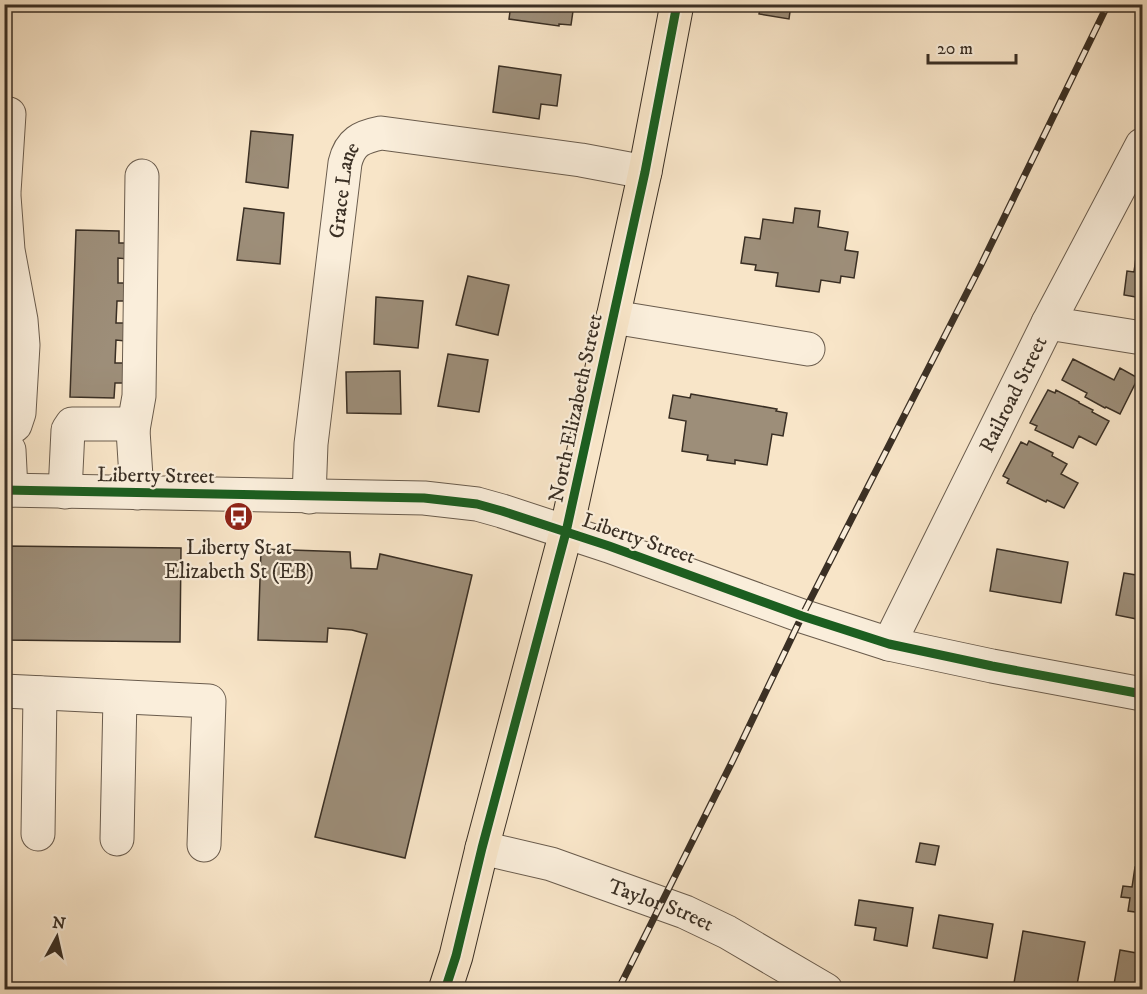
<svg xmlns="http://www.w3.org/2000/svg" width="1147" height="994" viewBox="0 0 1147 994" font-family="'IM FELL DW Pica',serif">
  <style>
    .building { fill: #9d8e79; stroke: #3a2f24; stroke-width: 1.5 }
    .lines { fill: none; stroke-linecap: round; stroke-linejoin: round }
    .minor-casing { stroke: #6a5c4d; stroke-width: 35 }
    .major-casing { stroke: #3a2f24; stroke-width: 35 }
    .minor { stroke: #faeedb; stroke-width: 33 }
    .major { stroke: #f8e5c8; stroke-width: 33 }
    .rail-casing { stroke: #3a2f24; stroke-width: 7 }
    .rail { stroke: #faeedb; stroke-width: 4.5; stroke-dasharray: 14; stroke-linecap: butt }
    .cycleway-casing { stroke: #faeedb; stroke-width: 13 }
    .cycleway { stroke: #1b5e20; stroke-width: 9 }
    .labels { text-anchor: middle; stroke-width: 4.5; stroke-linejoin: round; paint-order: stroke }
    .street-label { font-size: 21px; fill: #3a2f24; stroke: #faeedb }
    .poi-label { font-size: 21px; fill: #3a2f24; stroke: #faeedb }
  </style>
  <rect width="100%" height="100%" fill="#f8e5c8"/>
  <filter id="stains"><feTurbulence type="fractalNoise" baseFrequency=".00333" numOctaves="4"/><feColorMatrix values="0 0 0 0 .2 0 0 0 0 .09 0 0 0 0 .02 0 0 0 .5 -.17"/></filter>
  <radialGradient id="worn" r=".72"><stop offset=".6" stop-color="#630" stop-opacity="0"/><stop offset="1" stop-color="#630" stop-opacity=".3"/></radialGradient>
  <path class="building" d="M511,4h63l-3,21 -12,-1v2l-50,-7z
    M761,4h30l-2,15 -30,-5z
    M499,66l62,9 -4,31 -16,-2 -2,15 -46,-7z
    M251,131l42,4 -5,53 -42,-6z
    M244,208l40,5 -4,51 -43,-4z
    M795,208l25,3 -2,16 30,5 -3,18 13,2 -4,26 -13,-2 -1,7 -19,-3 -2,12 -43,-6 2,-13 -23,-3 1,-5 -15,-2 4,-26 15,2 3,-20 30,4z
    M1142,214v84l-18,-3 3,-24 7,1z
    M76,230l43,1v12h9v16l-10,-1v25h10v18h-11l-1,22h10l-1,18 -9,-1 -1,23h8v20h-8l-1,15 -44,-1z
    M468,276l41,9 -11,50 -42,-10z
    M376,297l47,4 -5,47 -44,-4z
    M448,354l40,6 -9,52 -41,-6z
    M1073,359l41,21 6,-12 18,10 -18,36 -14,-7 -1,1 -20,-11 2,-4 -25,-13z
    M400,371l1,43 -54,-1 -1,-41z
    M1048,390l7,3 1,-3 23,12v1l14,7 -1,2 17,9 -13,24 -17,-9 -6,12 -38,-18 2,-4 -7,-3z
    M691,394l86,15 -1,2 11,2 -4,23 -11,-2 -5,31 -32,-5v4l-28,-4 1,-5 -26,-4 4,-30 -17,-3 4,-23 17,3z
    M1029,441l24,12 -1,3 15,8 -6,10 17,9 -14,25 -17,-8 -1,2 -39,-19 2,-4 -6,-3 18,-34 6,3z
    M4,546l177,2 -1,94 -176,-2z
    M261,549l89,3 1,16 26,1 3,-15 92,21 -67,283 -90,-21 52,-203 -15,-4 -24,-2 -1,14 -69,-2z
    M997,549l71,13 -7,41 -71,-12z
    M1124,573l18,3v44l-26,-5z
    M920,843l19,3 -4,19 -19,-3z
    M1135,867l7,1v45l-14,-2 2,-13 -9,-1 2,-11 9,1z
    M859,900l54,8 -6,38 -33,-6 2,-12 -21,-3z
    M939,915l54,9 -6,34 -54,-10z
    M1023,931l62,11 -9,48h-24l-38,-7z
    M1120,950l22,4v36h-29z"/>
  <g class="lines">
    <defs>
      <g id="minor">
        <path d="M4,192l5,-78"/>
        <path d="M4,196l4,54 13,70 2,25 -4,68 -4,12 -11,8"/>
        <path d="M613,317l195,32"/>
        <path d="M1048,323l94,15"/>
        <path d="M133,430l6,-34 3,-220"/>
        <path d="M4,445l5,5 2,40"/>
        <path d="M4,490l420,8 53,6 25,7 107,35 193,70 87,28 103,22 150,28"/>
        <path d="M65,492l3,-62 4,-6h51l10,6 4,63"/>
        <path id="s1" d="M309,497l2,-53 34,-281c5,-21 16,-26 36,-30l200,27 64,12"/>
        <path id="s2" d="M889,644l159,-321 94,-178"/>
        <path d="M4,691l205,10 -5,144"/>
        <path d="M38,834l2,-141"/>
        <path d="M117,839l3,-142"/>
        <path id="s3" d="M482,848l69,16 134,48 42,20 99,58"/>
      </g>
      <path id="major" d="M445,990l11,-34 26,-108 84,-316 79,-360 32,-168"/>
    </defs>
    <use href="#minor" class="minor-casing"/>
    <use href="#major" class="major-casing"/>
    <use href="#minor" class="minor"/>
    <use href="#major" class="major"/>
    <defs>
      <path id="rail" d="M618,990l115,-230 69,-144 179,-351 127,-261"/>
    </defs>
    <use href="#rail" class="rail-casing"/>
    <use href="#rail" class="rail"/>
    <defs>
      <path id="cycleway" d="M4,490l420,8 53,6 25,7 107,35 193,70 87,28 103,22 150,28
        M445,990l11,-34 26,-108 84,-316 79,-360 32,-168"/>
    </defs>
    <use href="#cycleway" class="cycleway-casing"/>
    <use href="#cycleway" class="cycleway"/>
  </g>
  <defs>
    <symbol id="bus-disc" viewBox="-11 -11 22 22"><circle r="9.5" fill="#8f2418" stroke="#faeedb"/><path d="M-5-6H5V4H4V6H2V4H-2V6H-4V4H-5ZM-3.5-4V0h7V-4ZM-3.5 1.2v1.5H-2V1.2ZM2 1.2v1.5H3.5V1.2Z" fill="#fff"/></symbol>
  </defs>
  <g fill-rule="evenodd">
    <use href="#bus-disc" x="222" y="500" width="33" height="33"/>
  </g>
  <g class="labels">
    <g class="street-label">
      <text dy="7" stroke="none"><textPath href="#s1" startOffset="309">Grace Lane</textPath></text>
      <text dy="7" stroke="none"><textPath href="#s2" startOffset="279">Railroad Street</textPath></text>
      <text transform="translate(575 408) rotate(-78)" y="7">North Elizabeth Street</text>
      <text transform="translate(156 475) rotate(1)" y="7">Liberty Street</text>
      <text transform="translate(639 538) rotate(19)" y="7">Liberty Street</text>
      <text dy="7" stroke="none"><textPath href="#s3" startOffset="188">Taylor Street</textPath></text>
    </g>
    <g class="poi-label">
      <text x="239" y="554">Liberty St at<tspan x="239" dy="24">Elizabeth St (EB)</tspan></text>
    </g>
  </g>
  <rect width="1147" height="994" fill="none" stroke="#f8e5c8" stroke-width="24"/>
  <rect x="6" y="6" width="1135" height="982" fill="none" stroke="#3a2f24" stroke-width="3"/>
  <rect x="12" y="12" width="1123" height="970" fill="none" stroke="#3a2f24" stroke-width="1.5"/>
  <g transform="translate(57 937) rotate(8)" stroke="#faeedb" stroke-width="4.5" paint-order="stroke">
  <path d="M0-4.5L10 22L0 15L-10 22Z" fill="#3a2f24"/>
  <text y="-9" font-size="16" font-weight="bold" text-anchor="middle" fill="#3a2f24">N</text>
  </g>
  <path d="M928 54v9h88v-9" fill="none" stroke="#3a2f24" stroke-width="3"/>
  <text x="937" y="54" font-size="18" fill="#3a2f24" stroke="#faeedb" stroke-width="4.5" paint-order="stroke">20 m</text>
  <rect width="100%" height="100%" filter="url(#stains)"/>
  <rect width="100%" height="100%" fill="url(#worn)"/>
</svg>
